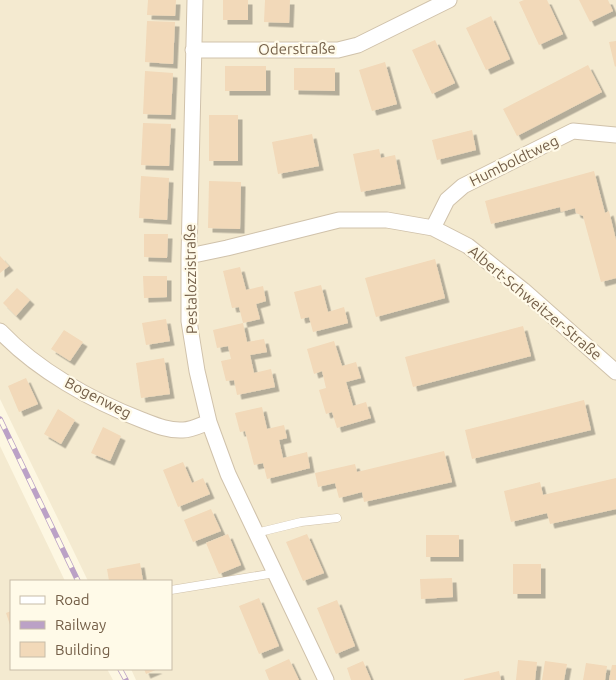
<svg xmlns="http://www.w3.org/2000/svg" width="616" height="680" viewBox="0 0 616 680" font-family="Ubuntu,sans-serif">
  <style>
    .residential { fill: #f4ead0 }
    .building { fill: #f2d9b9; filter: url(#shadow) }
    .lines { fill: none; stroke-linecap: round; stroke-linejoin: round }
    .lane-casing { stroke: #d0c2ab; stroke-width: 9 }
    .street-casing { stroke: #d0c2ab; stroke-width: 17 }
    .lane { stroke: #fff; stroke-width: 8 }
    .street { stroke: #fff; stroke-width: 15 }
    .rail-casing { stroke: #bba1c6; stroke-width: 5.5 }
    .rail { stroke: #fffae8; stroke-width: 4; stroke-dasharray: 11; stroke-linecap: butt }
    .labels { text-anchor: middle; stroke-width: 4.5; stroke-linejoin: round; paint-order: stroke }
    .street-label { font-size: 15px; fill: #745f48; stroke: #fffae8 }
  </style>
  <defs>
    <filter id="shadow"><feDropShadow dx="4.5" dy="4.5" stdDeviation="0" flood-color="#0004"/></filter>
  </defs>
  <rect width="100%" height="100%" fill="#fdf7e2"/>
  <path class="residential" d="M0,0h616v680h-480l-5,-11h40v-88h-83l-88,-182z
    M0,446l65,135h-54v88h96l6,11h-113z"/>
  <path class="building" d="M148,0h28l-1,16 -28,-1z
    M223,0h25v20h-25z
    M265,0h25l-1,23 -25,-1z
    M524,0h23l16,34 -24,11 -20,-43z
    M579,0h29l5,11 -23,11z
    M491,16l19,43 -24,11 -20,-42z
    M147,21l28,1 -2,42 -28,-2z
    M435,40l20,43 -23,11 -20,-44z
    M616,41v25l-1,1 -6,-25z
    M385,62l12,42 -25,7 -13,-41z
    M588,65l14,27 -85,44 -14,-27z
    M225,66h41v25h-41z
    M294,68h41v23l-41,-1z
    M145,71l28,2 -2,42 -28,-1z
    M209,115h29v46h-29z
    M143,123l28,1 -2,42 -28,-1z
    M472,130l4,20 -39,10 -5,-20z
    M312,134l7,32 -41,8 -6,-32z
    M379,149l2,9 14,-3 6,29 -40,8 -8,-38z
    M594,171l11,42 4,-2 7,29v38l-15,4 -18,-66 -7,-3 -1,-5 -14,4 -1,-5 -69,17 -6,-23z
    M141,176l28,2 -2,42 -28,-2z
    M209,181l32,1 -1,47 -32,-1z
    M144,234h24l-1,24 -23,-1z
    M0,256l9,10 -9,7z
    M435,259l10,39 -69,19 -11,-39z
    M240,267l6,23 17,-4 3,15 -10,3 4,15 -17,4 -4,-16 -7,1 -9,-37z
    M143,276h24v21l-23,1z
    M321,285l7,27 16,-5 4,16 -35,9 -4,-15 -8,2 -7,-27z
    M17,288l13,12 -14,16 -13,-13z
    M166,319l4,22 -24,4 -4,-22z
    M243,323l4,19 17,-3 3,13 -17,3 4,18 17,-4 4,18 -38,8 -3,-15 -8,1 -5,-20 10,-2 -3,-13 -11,2 -4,-18z
    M523,326l8,30 -118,31 -8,-30z
    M64,330l19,12 -13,19 -19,-12z
    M334,341l8,25 14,-4 5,16 -15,4 7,24 13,-4 5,16 -34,10 -5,-16 -6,2 -7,-24 7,-2 -4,-17 -8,3 -7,-25z
    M164,358l6,36 -29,4 -5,-35z
    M26,378l12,26 -19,8 -11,-26z
    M584,400l7,30 -119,29 -7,-29z
    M262,407l5,22 17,-4 3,13 -8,2 4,18 24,-6 3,16 -43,11 -4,-16 -9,2 -9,-34 -5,1 -5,-19z
    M58,409l17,11 -14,24 -17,-10z
    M103,427l18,9 -11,25 -19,-8z
    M444,451l8,31 -88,20 -2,-10 -23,6 -4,-15 -17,4 -3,-14 40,-9 2,8z
    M183,462l9,21 11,-5 7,16 -32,13 -15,-37z
    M616,478v31l-66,15 -3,-11 -36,9 -7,-31 36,-9 3,13z
    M211,509l10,22 -28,11 -9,-22z
    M228,534l13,31 -22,9 -13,-31z
    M307,534l17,39 -21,8 -17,-39z
    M426,535h33v22h-33z
    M140,563l3,18h-34l-2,-12z
    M513,564h28v30h-28z
    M452,578l1,19 -32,2 -1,-20z
    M259,598l20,48 -20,8 -20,-48z
    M337,600l18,46 -19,8 -19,-46z
    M11,611v17l-5,-15z
    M289,659l10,21h-30l-4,-10z
    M518,660l19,2 -2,18h-19z
    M363,661l8,19h-20l-4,-12z
    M545,661l22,3 -3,16h-22z
    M586,663l21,3 -2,14h-22z
    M612,665h4v15h-7z
    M144,669h14l-12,5z
    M499,671l2,9h-37v-1z"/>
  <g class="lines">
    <defs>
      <path id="lane" d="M256,533l45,-11 36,-4
        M171,590l104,-17"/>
      <path id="street" d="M195,0l-6,256v65l8,50 12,51 19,52 98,206
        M193,50h145l20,-5 91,-45
        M433,228l14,-28 16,-14 110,-55 43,4
        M189,256l38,-8 112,-28h48l46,8 35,18 55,44 93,82
        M0,331c37,39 92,70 142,89 13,5 27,11 41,10 8,0 18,-5 26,-8"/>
    </defs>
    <use href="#lane" class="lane-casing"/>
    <use href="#street" class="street-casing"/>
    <use href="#lane" class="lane"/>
    <use href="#street" class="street"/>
    <defs>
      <path id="rail" d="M0,419l78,162
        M120,669l6,11"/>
    </defs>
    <use href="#rail" class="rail-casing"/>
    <use href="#rail" class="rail"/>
  </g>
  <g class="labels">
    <g class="street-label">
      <text transform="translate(297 49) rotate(-1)" y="5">Oderstraße</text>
      <text transform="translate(514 161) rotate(-26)" y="5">Humboldtweg</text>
      <text transform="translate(191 279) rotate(-91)" y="5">Pestalozzistraße</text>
      <text transform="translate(535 303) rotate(40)" y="5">Albert-Schweitzer-Straße</text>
      <text transform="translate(98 398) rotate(27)" y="5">Bogenweg</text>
    </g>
  </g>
  <rect x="10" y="580" width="162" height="90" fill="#fffae8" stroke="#c7bca8"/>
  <rect x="20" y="596" width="25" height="8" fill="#ffffff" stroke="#c7bca8"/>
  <text x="55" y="605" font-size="15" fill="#745f48">Road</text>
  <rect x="20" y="621" width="25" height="8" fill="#bba1c6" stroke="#c7bca8"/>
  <text x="55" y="630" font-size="15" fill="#745f48">Railway</text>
  <rect x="20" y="642" width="25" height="15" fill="#f2d9b9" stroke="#c7bca8"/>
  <text x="55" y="655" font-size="15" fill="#745f48">Building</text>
</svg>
